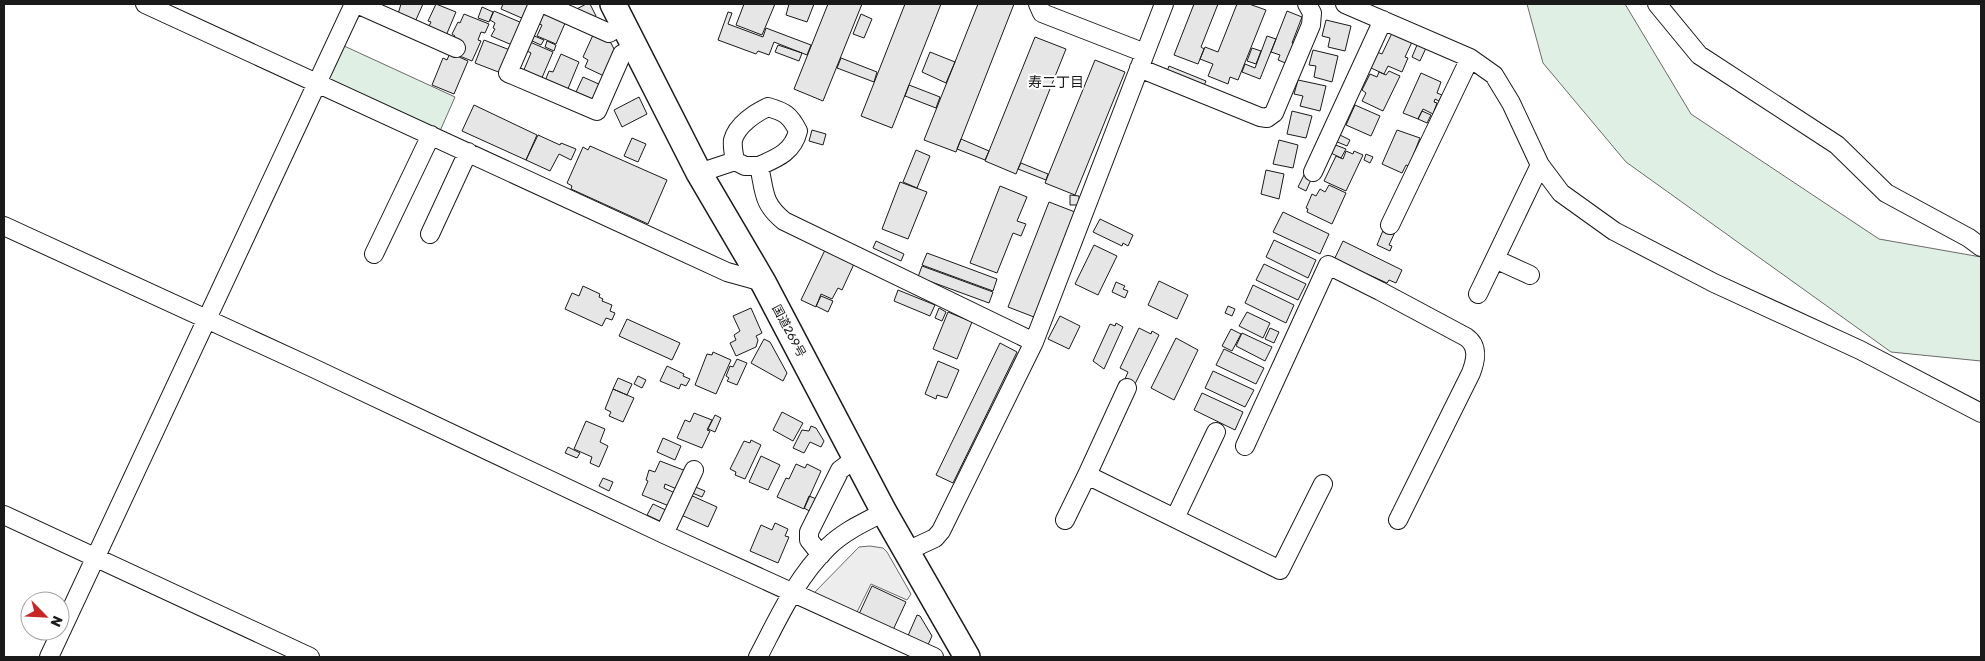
<svg xmlns="http://www.w3.org/2000/svg" width="1985" height="661" viewBox="0 0 1985 661" font-family="Rubik,'Noto Sans JP',sans-serif">
  <style>
    .green { fill: #e0efe3; stroke: #6a6a6a }
    .parking { fill: #ededed; stroke: #6a6a6a }
    .building { fill: #e6e6e6; stroke: #1a1a1a }
    .lines { fill: none; stroke-linecap: round; stroke-linejoin: round }
    .minor-casing { stroke: #1a1a1a; stroke-width: 20 }
    .highway-casing { stroke: #1a1a1a; stroke-width: 28 }
    .minor { stroke: #fff; stroke-width: 18 }
    .highway { stroke: #fff; stroke-width: 25 }
    .labels { text-anchor: middle; stroke-width: 4; stroke-linejoin: round; paint-order: stroke }
    .street-label { font-size: 12px; fill: #1a1a1a; stroke: #fff }
    .neighbourhood-label { font-size: 14px; fill: #1a1a1a; stroke: #fff }
  </style>
  <rect width="100%" height="100%" fill="#fff"/>
  <path class="green" d="M1527,4h98l66,110 188,125 102,18v104l-90,-9 -265,-190 -83,-99z
    M342,45l113,52 -15,34 -116,-52z"/>
  <path class="parking" d="M870,546l13,2 4,4 24,42 -4,6 -36,-16 -15,30 -43,-20 46,-47z"/>
  <path class="building" d="M401,4h22l-8,18 -17,-8z
    M436,4l20,8 -11,26 -18,-8 4,-8 -3,-1z
    M503,4h28l-7,15 -23,-10z
    M586,4h4l6,12 -3,2 -18,-8z
    M744,4h31l-13,31 -26,-10z
    M789,4h25l-7,18 -21,-7z
    M828,4h34l-39,97 -29,-12z
    M905,4h36l-49,124 -31,-12z
    M978,4h36l-58,148 -32,-12z
    M1194,4h24l-17,43 3,2 -6,15 -24,-9z
    M1237,4h12l17,6 -28,70 -8,-3 -2,7 -20,-8 5,-12 -13,-5 5,-12 13,5z
    M482,7l11,5 -4,10 -11,-4z
    M541,10l25,11 -10,23 -19,-8 5,-11 -7,-3z
    M494,11l28,12 -10,22 -21,-9 4,-7 -2,-1 2,-5 -5,-3z
    M1287,11l15,6 -10,26 7,3 -11,18 -10,-4 2,-5 -9,-3z
    M728,12l4,1 -4,11 35,13 3,-9 45,17 -4,10 -33,-13 -5,13 -11,-4 -2,3 -38,-14z
    M464,14l25,10 -4,9 -4,-1 -3,8 3,1 -9,20 -15,-6 -4,-16 2,-3 -3,-2 6,-12 2,1z
    M861,14l11,5 -8,19 -11,-4z
    M1326,20l25,6 -6,25 -17,-4 2,-9 -8,-2z
    M1392,33l20,9 -7,15 3,1 -6,14 -14,-6 -4,8 -15,-7 8,-15 5,2z
    M532,35l12,5 -3,5 -11,-5z
    M593,35l18,8 4,8 -11,25 -19,-9 3,-7 -5,-3z
    M1267,36l9,3 -16,40 -18,-7 3,-8 10,4z
    M1035,37l31,12 -50,125 -31,-13z
    M484,40l26,10 -9,23 -26,-10z
    M547,41l9,4 -2,6 -9,-4z
    M530,42l23,10 -12,28 -18,-8 8,-19 -4,-2z
    M778,45l24,8 -3,8 -24,-9z
    M1417,45l9,3 -6,13 -8,-4z
    M1252,48l9,3 -5,13 -9,-3z
    M1313,50l25,6 -6,26 -18,-5 2,-11 -7,-1z
    M930,52l25,10 -9,21 -24,-11z
    M450,53l18,8 -14,33 -22,-9 11,-27 4,2z
    M561,54l18,8 -12,29 -22,-10 4,-10 4,1z
    M841,58l36,14 -3,10 -37,-14z
    M1095,60l30,12 -50,123 -30,-12z
    M1169,66l37,15 -3,7 -37,-14z
    M1389,71l11,5 -17,35 -21,-10 4,-8 -4,-3 8,-16 7,3 2,-5 7,3z
    M1421,73l20,9 -4,11 5,2 -3,6 -4,-2 -1,3 3,1 -4,11 -10,-5 -5,10 -15,-6z
    M583,77l18,8 -6,15 -19,-8z
    M1298,80l28,6 -6,25 -20,-5 3,-10 -9,-2z
    M909,85l31,12 -4,11 -31,-12z
    M639,97l8,17 -25,13 -8,-17z
    M474,105l63,30 -11,25 -64,-29z
    M1355,105l25,11 -9,20 -25,-11z
    M1292,111l20,5 -6,22 -19,-4z
    M1422,111l9,4 -4,8 -9,-4z
    M812,130l14,4 -3,11 -14,-4z
    M1397,130l23,8 -11,28 -3,-1 -4,8 -20,-9z
    M1338,134l12,6 -3,6 -12,-5z
    M538,135l22,10 1,-2 15,6 -5,11 -12,-6 -9,17 -24,-11z
    M632,138l14,6 -8,18 -14,-6z
    M961,139l28,12 -4,9 -28,-11z
    M1279,140l19,5 -5,23 -20,-4z
    M1333,144l13,5 -5,9 -12,-6z
    M590,146l77,34 -19,44 -77,-35 1,-3 -5,-3 16,-36 5,3z
    M916,150l14,6 -13,32 -14,-6z
    M1346,151l7,3 1,-3 9,4 -17,36 -22,-10 12,-25 7,3z
    M1366,154l7,3 -3,6 -6,-3z
    M1021,163l27,11 -2,6 -28,-11z
    M1266,170l18,4 -5,25 -18,-5z
    M1306,171l7,4 -7,16 -8,-4z
    M900,182l27,10 -19,47 -26,-10z
    M1329,185l17,8 -14,31 -25,-12 1,-3 -2,-1 6,-14 4,2 4,-7 5,3z
    M1000,186l27,11 -10,24 9,3 -5,12 -8,-3 -16,40 -27,-10z
    M1070,195l9,1v9h-9z
    M1049,202l26,10 -41,105 -26,-10z
    M1283,212l46,22 -9,20 -47,-22z
    M1100,219l33,16 -5,11 -5,-3 -1,3 -29,-14z
    M1384,228l11,4 -6,13 3,1 -2,5 -13,-6z
    M1274,240l42,20 -8,18 -42,-21z
    M876,241l28,13 -3,7 -28,-13z
    M1343,241l59,29 -6,13 -7,-3 -2,3 -20,-9 -2,3 -32,-15z
    M1094,245l23,11 -19,39 -23,-11z
    M825,250l29,14 -12,26 -4,-2 -6,11 -11,-5 -5,13 -15,-7z
    M927,253l70,26 -4,12 -71,-26z
    M1264,264l42,20 -8,16 -42,-20z
    M922,266l71,26 -4,11 -71,-26z
    M1159,281l29,14 -11,24 -29,-14z
    M1116,282l9,4 -2,3 5,2 -3,7 -13,-6z
    M1253,285l41,20 -8,18 -41,-20z
    M583,286l17,8 -1,3 4,2 -1,2 10,4 -2,6 5,2 -3,7 -6,-2 -4,8 -37,-17 7,-16 7,3z
    M898,290l37,15 -5,11 -36,-15z
    M821,296l12,5 -5,11 -12,-6z
    M1228,306l7,3 -3,7 -7,-3z
    M751,308l11,25 -6,3 2,4 -2,7 -20,9 -6,-13 6,-3 -2,-5 6,-4 -7,-15z
    M939,308l7,4 -4,9 -7,-3z
    M948,312l24,10 -15,37 -24,-10z
    M1247,312l23,11 -7,15 -24,-12z
    M1060,316l20,10 -11,23 -21,-10z
    M627,319l53,24 -8,17 -53,-24z
    M1116,323l7,4 -19,42 -11,-8 17,-37 5,2z
    M1139,328l12,6 1,-3 7,4 -24,49 -10,-5 3,-7 -8,-4z
    M1270,328l9,4 -5,11 -9,-4z
    M1231,329l10,5 -9,17 -10,-5z
    M1242,333l30,14 -7,14 -29,-15z
    M1176,338l22,12 -24,50 -23,-12z
    M764,339l6,3 17,31 -4,8 -32,-18z
    M1000,343l17,9 -64,131 -17,-8z
    M1224,349l40,19 -8,16 -40,-19z
    M713,352l18,8 -15,34 -21,-9 12,-31 5,1z
    M737,359l10,4 -10,22 -10,-4 2,-3 -3,-2 4,-10 3,1z
    M938,361l21,9 -12,28 -10,-3 -1,4 -11,-5z
    M667,366l17,8 -1,2 7,3 -4,7 -5,-2 -2,5 -19,-8z
    M1213,371l41,19 -9,17 -40,-19z
    M638,376l8,4 -4,8 -8,-4z
    M618,378l14,6 -5,11 -14,-6z
    M613,389l21,9 -11,24 -14,-6 2,-4 -6,-3z
    M1202,393l41,19 -8,18 -41,-20z
    M782,412l21,11 -10,18 -20,-11z
    M694,413l18,7 -5,10 3,1 -8,17 -25,-10 8,-18 5,2z
    M715,415l6,3 -6,14 -7,-3z
    M586,421l19,8 -5,13 8,4 -9,21 -9,-4 2,-6 -18,-8z
    M811,426l5,2 8,13 -3,6 -11,-5 -6,11 -11,-5 9,-18 7,1z
    M663,438l18,8 -6,14 -18,-8z
    M751,440l10,5 -16,34 -10,-4 1,-3 -6,-3 14,-28 6,2z
    M568,447l12,6 -3,5 -12,-5z
    M761,456l19,9 -12,25 -19,-8z
    M660,461l26,10 -7,19 -14,-6 -1,4 11,5 -6,13 -27,-11 6,-14 -2,-1 3,-10 6,2z
    M796,464l9,4 2,-4 14,7 -17,38 -27,-12 9,-19 3,1z
    M603,478l10,4 -4,9 -10,-5z
    M693,486l12,5 -3,6 -12,-5z
    M688,494l29,13 -9,20 -29,-13z
    M809,496l10,4 -6,13 -9,-5z
    M653,504l17,8 -6,11 -17,-8z
    M775,523l13,6 -3,7 4,1 -11,26 -28,-12 11,-26 11,5z
    M872,586l34,16 -13,28 -34,-16z
    M917,615l3,1 12,20 -5,11 -20,-9z"/>
  <g class="lines">
    <defs>
      <path id="minor" d="M145,4l582,268 36,10
        M357,4l99,44
        M538,4l-30,69 89,38 25,-57 14,-7
        M544,4l65,29 15,-9
        M1038,4l4,9 103,40
        M1345,4l125,54 24,17 17,28 29,62 21,28 53,38 100,52 146,67 121,63
        M1657,4l42,51 138,90 49,48 83,45 12,9
        M1139,68l121,49 7,1 7,-5 37,-88 1,-12 -5,-9
        M735,161c-1,-6 -3,-15 -2,-21 4,-15 22,-27 35,-33 17,5 22,8 30,24 -5,21 -21,27 -39,35
        M1313,172l70,-152
        M699,173l36,-12 10,5h14c6,26 3,37 25,55l250,121
        M1390,225l80,-167
        M4,226l307,141 353,167 270,123
        M430,234l38,-82
        M374,254l57,-119
        M1495,259l35,16
        M1478,294l62,-129
        M1127,388l-40,87 193,95 43,-86
        M1245,446l83,-181 52,26 86,46c13,9 10,23 5,36l-73,147
        M4,515l306,142
        M1175,518l41,-86
        M1065,520l22,-45
        M664,534l30,-64
        M907,551l28,-13 6,-7 93,-189 130,-338
        M821,555l-12,-15v-8l31,-62 16,-12
        M49,657l305,-653
        M758,657c20,-38 38,-79 70,-110 16,-16 37,-25 56,-35"/>
      <path id="highway" d="M613,4l86,169 64,109 121,230 83,145"/>
    </defs>
    <use href="#minor" class="minor-casing"/>
    <use href="#highway" class="highway-casing"/>
    <use href="#minor" class="minor"/>
    <use href="#highway" class="highway"/>
  </g>
  <g class="labels">
    <g class="street-label">
      <text transform="translate(789 331) rotate(62)" y="4">国道269号</text>
    </g>
    <g class="neighbourhood-label">
      <text x="1056" y="87">寿二丁目</text>
    </g>
  </g>
  <rect width="1985" height="661" fill="none" stroke="#1a1a1a" stroke-width="10"/>
  <g transform="translate(45 616) rotate(114)"><circle r="24" fill="#ffffff" stroke="#a3a3a3"/>
  <path d="M0-4L9 19L0 12L-9 19Z" fill="#c62828"/>
  <text y="-8" font-size="14" font-weight="bold" text-anchor="middle" fill="#1a1a1a">N</text>
  </g>
</svg>
